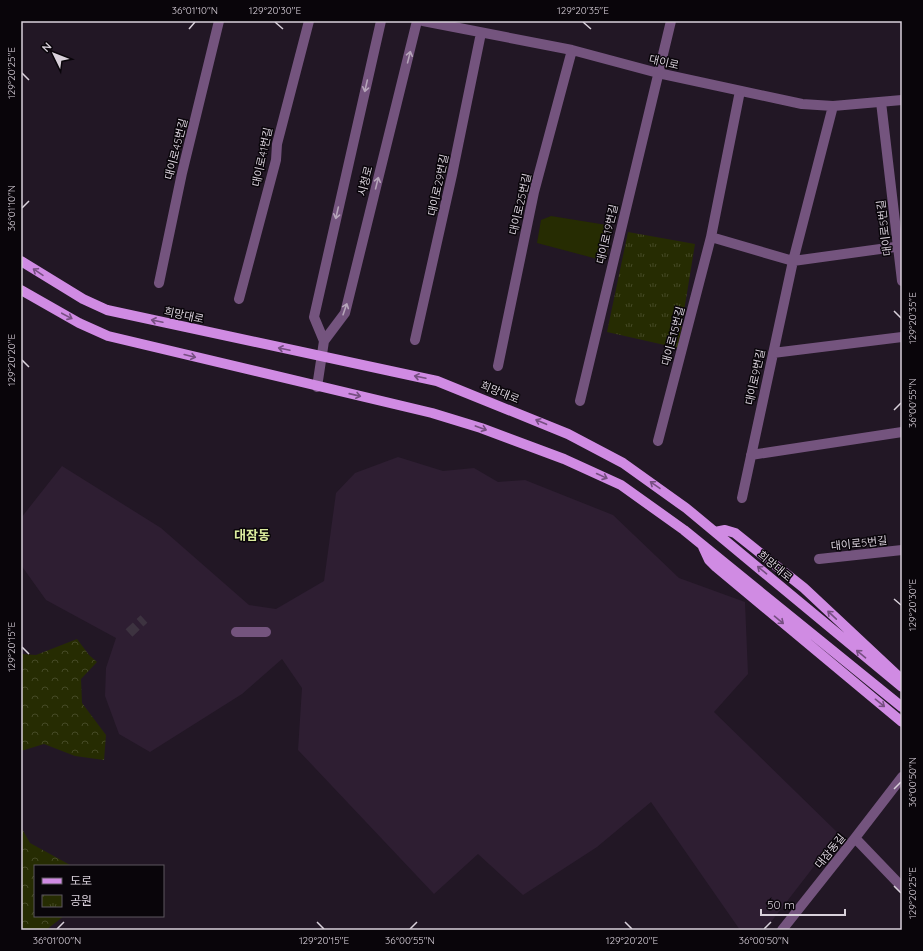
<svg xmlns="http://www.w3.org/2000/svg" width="923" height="951" viewBox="0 0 923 951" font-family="Quicksand,'Noto Sans KR',sans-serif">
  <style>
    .built { fill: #2e1e32 }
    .grass { fill: #262c02 }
    .forest { fill: url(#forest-crowns) }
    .park { fill: url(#park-tufts) }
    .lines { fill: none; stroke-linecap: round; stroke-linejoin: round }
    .minor-tunnel { stroke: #3d3340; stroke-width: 10; stroke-dasharray: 10 5; stroke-linecap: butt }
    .minor { stroke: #74547e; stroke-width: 10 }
    .major { stroke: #d08be3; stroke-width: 10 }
    .oneway { stroke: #b6a5ba }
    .oneway2 { stroke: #764f81 }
    .ticks { fill: none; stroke: #d9d1db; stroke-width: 1.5 }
    .labels { text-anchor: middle; stroke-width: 3; stroke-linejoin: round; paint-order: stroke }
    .street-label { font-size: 11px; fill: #d9d1db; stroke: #09050a }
    .quarter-label { font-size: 13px; font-weight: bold; fill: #dbeb9e; stroke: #09050a }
    .neatline { fill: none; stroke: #d9d1db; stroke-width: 1.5 }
    .ticks-label { font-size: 10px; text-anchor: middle; fill: #d9d1db }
  </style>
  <defs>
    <pattern id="forest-crowns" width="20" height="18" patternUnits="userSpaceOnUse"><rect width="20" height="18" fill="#262c02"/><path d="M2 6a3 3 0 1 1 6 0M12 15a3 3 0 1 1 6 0" fill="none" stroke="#454a26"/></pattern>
    <pattern id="park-tufts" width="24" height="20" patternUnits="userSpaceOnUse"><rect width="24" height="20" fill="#262c02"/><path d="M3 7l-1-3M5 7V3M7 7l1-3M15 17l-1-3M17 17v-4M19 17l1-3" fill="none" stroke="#454a26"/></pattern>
  </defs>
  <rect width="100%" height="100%" fill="#221725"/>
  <path class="built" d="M398,457l45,14 31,-3 24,14 27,-2 88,35 66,63 66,24 3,72 -34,38 125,122 -68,88 -12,8h-19l-89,-128 -54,45 -74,48 -45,-41 -44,40 -136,-144 4,-62 -20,-29 -40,35 -92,58 -31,-18 -14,-38 1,-28 10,-30 -70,-38 -25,-35v-47l41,-52 99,62 88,77 27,4 48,-28 12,-88 19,-20z"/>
  <path class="grass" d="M551,216l62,10 -8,35 -68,-18 4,-23z"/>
  <path class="forest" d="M77,639l12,16 8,7 -16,17 1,24 24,32 -2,25 -29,-4 -31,-12 -23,7v-97l15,1z
    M21,827l9,16 42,23h-37v50h29l-18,14h-25z"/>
  <path class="park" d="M628,232l67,12 -17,104 -71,-16z"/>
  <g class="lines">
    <path class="minor-tunnel" d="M129,633l15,-14"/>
    <path class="minor" d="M423,21l149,29 86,23 144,31 31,2 69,-6
      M881,102l21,179
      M711,237l82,24 109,-15
      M159,283l23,-110 37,-152
      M239,299l37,-139 1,-16 32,-123
      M415,340l37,-165 29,-142
      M324,341l21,-28 72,-292
      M773,353l129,-16
      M498,366l36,-174 38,-142
      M317,387l7,-46 -10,-24 67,-296
      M580,401l91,-380
      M658,441l53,-204 29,-146
      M751,455l151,-23
      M742,498l51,-237 40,-155
      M819,559l83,-9
      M236,632h30
      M855,838l47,-61
      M782,930l73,-92 47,49"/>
    <path class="major" d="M21,261l62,38 24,11 330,71 131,53 55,29 63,45 216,179
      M21,290l58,33 29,13 324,77 49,15 83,31 57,26 63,45 218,177
      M715,532l10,-2 10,3 69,55 95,89
      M703,547l6,13 7,7 186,155"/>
  </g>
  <defs><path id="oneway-shaft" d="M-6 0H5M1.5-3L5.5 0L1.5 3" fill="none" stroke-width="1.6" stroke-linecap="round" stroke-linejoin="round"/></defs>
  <g class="oneway">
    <use href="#oneway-shaft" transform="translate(409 57) rotate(-76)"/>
    <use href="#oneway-shaft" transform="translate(366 86) rotate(103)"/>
    <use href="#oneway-shaft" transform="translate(377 183) rotate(-76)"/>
    <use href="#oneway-shaft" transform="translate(337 213) rotate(103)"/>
    <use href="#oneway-shaft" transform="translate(345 309) rotate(-71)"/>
  </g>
  <g class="oneway2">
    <use href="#oneway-shaft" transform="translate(38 272) rotate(-146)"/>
    <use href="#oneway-shaft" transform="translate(67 316) rotate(28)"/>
    <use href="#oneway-shaft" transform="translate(157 321) rotate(-168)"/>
    <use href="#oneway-shaft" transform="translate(284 349) rotate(-168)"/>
    <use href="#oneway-shaft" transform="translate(190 356) rotate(14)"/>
    <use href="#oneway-shaft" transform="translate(420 377) rotate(-168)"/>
    <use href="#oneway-shaft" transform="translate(355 395) rotate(13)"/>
    <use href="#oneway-shaft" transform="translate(541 422) rotate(-157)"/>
    <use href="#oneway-shaft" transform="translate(481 428) rotate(20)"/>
    <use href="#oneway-shaft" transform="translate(602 476) rotate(25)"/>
    <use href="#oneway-shaft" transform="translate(655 485) rotate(-145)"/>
    <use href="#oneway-shaft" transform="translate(762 570) rotate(-140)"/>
    <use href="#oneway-shaft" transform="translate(832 615) rotate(-137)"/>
    <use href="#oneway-shaft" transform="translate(779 620) rotate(40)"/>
    <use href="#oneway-shaft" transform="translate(861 654) rotate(-140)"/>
    <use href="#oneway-shaft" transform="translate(880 703) rotate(39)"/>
  </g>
  <path class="ticks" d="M275,22l8,7M583,22l8,7M189,29l6,-7M22,73l7,7M22,208l7,-7M894,311l7,7M22,360l7,7M894,410l7,-7M894,599l7,6M22,647l7,7M894,789l7,-7M894,886l7,7M317,922l7,7M625,922l7,7M57,929l7,-7M410,929l7,-7M764,929l7,-7"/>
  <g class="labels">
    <g class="street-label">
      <text transform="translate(664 62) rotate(13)" y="4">대이로</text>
      <text transform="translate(176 149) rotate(-76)" y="4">대이로45번길</text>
      <text transform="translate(262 157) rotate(-78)" y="4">대이로41번길</text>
      <text transform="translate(365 181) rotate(-76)" y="4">시청로</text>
      <text transform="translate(438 185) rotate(-78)" y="4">대이로29번길</text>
      <text transform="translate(520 204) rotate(-77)" y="4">대이로25번길</text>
      <text transform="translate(884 228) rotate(-97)" y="4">대이로5번길</text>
      <text transform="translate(607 234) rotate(-77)" y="4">대이로19번길</text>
      <text transform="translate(184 315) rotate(12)" y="4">희망대로</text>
      <text transform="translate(673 336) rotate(-75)" y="4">대이로15번길</text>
      <text transform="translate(755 377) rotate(-78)" y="4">대이로9번길</text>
      <text transform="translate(500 392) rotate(22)" y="4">희망대로</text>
      <text transform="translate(859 543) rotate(-6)" y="4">대이로5번길</text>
      <text transform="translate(775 566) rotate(40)" y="4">희망대로</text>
      <text transform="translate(830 851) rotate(-51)" y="4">대잠동길</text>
    </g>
    <g class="quarter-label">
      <text x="252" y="540">대잠동</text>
    </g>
  </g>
  <rect width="923" height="951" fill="none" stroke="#09050a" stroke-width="44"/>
  <rect x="34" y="865" width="130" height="52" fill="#09050a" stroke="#5c575e"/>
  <rect x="42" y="878" width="20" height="6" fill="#d08be3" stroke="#5c575e"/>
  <text x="70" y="885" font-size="12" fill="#d9d1db">도로</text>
  <rect x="42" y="895" width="20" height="12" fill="url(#park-tufts)" stroke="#5c575e"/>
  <text x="70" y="905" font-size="12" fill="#d9d1db">공원</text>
  <g transform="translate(54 54) rotate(313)" stroke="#09050a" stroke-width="3" paint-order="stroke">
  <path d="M0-3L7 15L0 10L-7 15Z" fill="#d9d1db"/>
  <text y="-6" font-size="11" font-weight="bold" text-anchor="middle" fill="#d9d1db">N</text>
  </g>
  <path d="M761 909v6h84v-6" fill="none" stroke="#d9d1db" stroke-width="2"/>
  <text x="767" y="909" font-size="12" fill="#d9d1db" stroke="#09050a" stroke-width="3" paint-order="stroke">50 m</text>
  <rect x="22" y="22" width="879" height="907" class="neatline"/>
  <g class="ticks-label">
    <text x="195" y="14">36°01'10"N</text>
    <text x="275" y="14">129°20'30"E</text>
    <text x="583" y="14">129°20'35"E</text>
    <text transform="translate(11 73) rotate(-90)" y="4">129°20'25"E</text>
    <text transform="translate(11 208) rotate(-90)" y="4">36°01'10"N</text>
    <text transform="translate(912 318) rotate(-90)" y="4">129°20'35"E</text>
    <text transform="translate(11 360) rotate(-90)" y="4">129°20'20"E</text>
    <text transform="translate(912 403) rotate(-90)" y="4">36°00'55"N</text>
    <text transform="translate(912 605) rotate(-90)" y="4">129°20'30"E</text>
    <text transform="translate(11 647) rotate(-90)" y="4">129°20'15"E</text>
    <text transform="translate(912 782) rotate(-90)" y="4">36°00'50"N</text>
    <text transform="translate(912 893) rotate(-90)" y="4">129°20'25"E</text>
    <text x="57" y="944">36°01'00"N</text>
    <text x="324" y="944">129°20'15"E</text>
    <text x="410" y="944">36°00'55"N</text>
    <text x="632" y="944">129°20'20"E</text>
    <text x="764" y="944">36°00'50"N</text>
  </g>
</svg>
